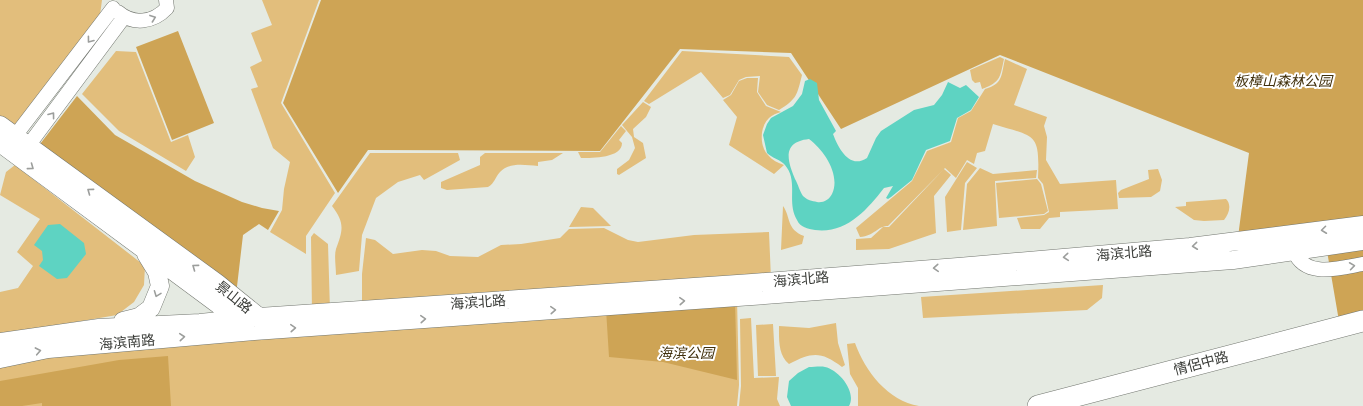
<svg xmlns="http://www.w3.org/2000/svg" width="1363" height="406" viewBox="0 0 1363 406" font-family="'Source Serif 4','Noto Sans SC',serif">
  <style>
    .green { fill: #e2be7c }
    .forest { fill: #cea455 }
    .water { fill: #5ed3c2; fill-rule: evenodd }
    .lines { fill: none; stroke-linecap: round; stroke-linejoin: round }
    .minor-casing { stroke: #72766f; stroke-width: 15 }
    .major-casing { stroke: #72766f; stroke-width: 19 }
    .highway-casing { stroke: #72766f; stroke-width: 22 }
    .minor { stroke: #fff; stroke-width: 14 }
    .major { stroke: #fff; stroke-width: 18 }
    .highway { stroke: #fff; stroke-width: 21 }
    .oneway { stroke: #9c9e9c }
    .labels { text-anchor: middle; stroke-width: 4; stroke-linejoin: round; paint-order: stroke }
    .park-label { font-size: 14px; font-style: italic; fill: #41300c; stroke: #fff }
    .street-label { font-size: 14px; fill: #3a3c38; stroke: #fff }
  </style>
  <rect width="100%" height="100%" fill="#e5eae2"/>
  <path class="green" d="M0,0h102l-2,15 -90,117 -10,-7z
    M262,0h57l-38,103 54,90 -29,43v18l-36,-22 12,-22 2,-21 6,-27 -17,-14 -22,-59 7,-2 -8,-20 12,-6 -11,-28 21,-8z
    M116,51l20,1 35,90 17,-7 7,22 -9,14 -67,-40 -37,-37z
    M682,51l107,6 13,18c-5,20 -5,24 -23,35l-12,-5 -9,-13 2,-16 -14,1 -7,3 -9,15 -7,3 -22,-26 -52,32 -5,-3z
    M1000,57l4,2c-4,18 -3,23 -22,30l-2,-7 -5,1 -3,-3 -2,-10z
    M1005,59l22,10 -13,36 33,12 -3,9 3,11 -1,23 14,24 56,-4 2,29 -58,3v5l-11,1 -9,11h-19l-4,-11 27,-3 5,-3 -6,-28 -5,-6c2,-46 -3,-41 -45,-54l-8,27 -8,2 -3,11 -7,-4 -11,18 -11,-10 -57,58c-11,0 -13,10 -28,11l-4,-9 56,-47 15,-30 24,-9 7,-24 13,-7 14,-22c18,-5 16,-13 20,-30z
    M747,78h11l-1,14 9,14 15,6c-4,1 -9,3 -12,6 -9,8 -10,28 -1,37 4,5 10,8 16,10l-10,9 -45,-29 8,-28 -14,-17 8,-5 8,-14z
    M643,102l8,5 -5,10 -13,12 1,8 9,6 3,15 -27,17 -2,-1v-5l12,-9 6,-12 -3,-11 -10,-12z
    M621,126l5,5 -7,9 3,3c0,15 -29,15 -41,15l-3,-6h22z
    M370,153h88l2,7 -36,20 -4,-5 -22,7 -22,16 -14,37 -3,36 -23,4c0,-8 -2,-19 0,-26 7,-19 9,-26 -4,-43z
    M485,153h78l-11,7 -14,2v4c-13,-1 -29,-4 -38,6 -5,5 -5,11 -12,15l-41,3 -6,-2v-6l39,-17v-8z
    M967,162l10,6 -12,15 -4,47 -14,2 -2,-35z
    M15,165l130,101 -1,19 -10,17 -17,13 -117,20v-43l18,-4 15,-22 -16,-14 23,-33 -40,-24 6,-23z
    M980,168l13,6 44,-4 -1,8 -41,3 2,45 -34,4 4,-46z
    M944,169l7,6 -17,21 2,37 -47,16 -33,1v-11l15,-1 12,-11h6z
    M1158,169l4,11 -2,11 -9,6 -32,1 -1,-5 3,-3 28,-11 -1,-9z
    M1037,179l4,5 7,27 -4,3 -45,4 -3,-35z
    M1226,199c6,6 3,15 -2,21l-20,1 -10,-1 -19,-13 11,-1v-4z
    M783,206c8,11 3,23 21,30l-2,8 -21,6z
    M581,207l12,1 18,18 -42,1z
    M604,228l24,12 10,2 56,-7 75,-3 2,47 -409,29v-34l4,-36 9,2 18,14 29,-4 14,1 14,5 28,1 23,-12 20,-1 39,-6 9,-9z
    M314,233l14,11 2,66 -18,1 -1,-74z
    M1103,285l-1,13 -15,12 -164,8 -2,-21z
    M737,298l2,87 -2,21h-737v-47z
    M751,318l3,60 25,-1 -2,22 3,7h-41l2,-20 -1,-67z
    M836,323l2,20 7,22 -3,2c-21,-16 -30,-15 -53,-3 -11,-9 -10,-25 -10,-38l30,2z
    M773,324l3,52h-18l-2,-51z
    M855,343c10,28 33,58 64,63h-61v-18l-8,-14 -3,-30z"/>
  <path class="forest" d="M321,0h1042v219l-125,18 11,-84 -249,-98 -159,74 -50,-76 -111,-4 -80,102 -232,-1 -30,43 -55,-90z
    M178,31l36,92 -42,17 -36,-93z
    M77,96l38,39 80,46 47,21 20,6 17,3 -11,19 -9,-6 -16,11 -7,60 -199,-147z
    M1363,245v76l-23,6 -13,-76z
    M735,301l2,79 -74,-18 -54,-5 -3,-48z
    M168,356l3,50h-129v-3l-20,3h-22v-25l119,-21z"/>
  <path class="water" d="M810,79l7,4 2,17 17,31 -3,3c5,13 16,36 34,24l9,-20 5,-7 33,-21 20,-5 8,-10 6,-13 12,6 6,-3 13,12 -8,13 -14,8 -7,23 -24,9 -14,30 -21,17 -3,2 -2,-1 7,-12 -9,2c-17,22 -38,46 -69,42 -7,-1 -15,-3 -18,-10 -11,-19 2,-38 -12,-55 -4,-5 -13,-7 -18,-12l-4,-18 4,-11 4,-6 22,-12 9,-12 3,-13zM809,139c15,11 32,36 23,55 -3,6 -9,9 -15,8 -5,-1 -10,-2 -14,-6 -3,-4 -5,-12 -8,-17 -8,-19 -13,-37 14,-40z
    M60,224l24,19 2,11 -19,24 -10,1 -18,-13 4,-6 -1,-9 -8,-6 14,-20z
    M809,367c5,0 12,-1 16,0 14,3 32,25 24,39h-58l-4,-9 2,-16 9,-8z"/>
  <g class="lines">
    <defs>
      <path id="minor" d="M118,12c15,13 35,11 49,-4l-1,-8
        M15,136l98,-128
        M28,146l96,-129
        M1294,251c11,28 46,17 69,13"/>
      <path id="major" d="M0,125l217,158 42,34
        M0,143l242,179
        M123,321l16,-4 12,-9 9,-22 -3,-14 -11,-18
        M0,342l99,-14 101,-5 59,-6 493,-34 206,-16 232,-20 173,-22
        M0,359l48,-10 206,-18 498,-35 481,-36 130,-19"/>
      <path id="highway" d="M1038,406l325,-85"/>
    </defs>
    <use href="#minor" class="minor-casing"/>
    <use href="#major" class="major-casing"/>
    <use href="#highway" class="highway-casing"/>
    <use href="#minor" class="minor"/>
    <use href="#major" class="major"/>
    <use href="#highway" class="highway"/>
  </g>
  <defs><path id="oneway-chevron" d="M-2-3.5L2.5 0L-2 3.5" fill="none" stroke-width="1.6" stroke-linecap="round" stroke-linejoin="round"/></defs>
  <g class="oneway">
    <use href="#oneway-chevron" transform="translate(153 18) rotate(-20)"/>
    <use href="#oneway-chevron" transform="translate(90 40) rotate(127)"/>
    <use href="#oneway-chevron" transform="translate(52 115) rotate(-53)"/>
    <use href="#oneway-chevron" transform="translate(31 167) rotate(36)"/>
    <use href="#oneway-chevron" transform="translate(90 191) rotate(-144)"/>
    <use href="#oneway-chevron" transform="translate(1324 230) rotate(173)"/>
    <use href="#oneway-chevron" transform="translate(1195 246) rotate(174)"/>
    <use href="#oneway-chevron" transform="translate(1066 257) rotate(175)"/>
    <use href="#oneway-chevron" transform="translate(1352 266) rotate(-8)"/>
    <use href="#oneway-chevron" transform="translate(195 267) rotate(-144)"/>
    <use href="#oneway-chevron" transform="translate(936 268) rotate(176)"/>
    <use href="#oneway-chevron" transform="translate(157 294) rotate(111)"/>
    <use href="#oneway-chevron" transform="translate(682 301) rotate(-4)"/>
    <use href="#oneway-chevron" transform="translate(553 310) rotate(-4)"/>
    <use href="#oneway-chevron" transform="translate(423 319) rotate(-4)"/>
    <use href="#oneway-chevron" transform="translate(293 328) rotate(-4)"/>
    <use href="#oneway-chevron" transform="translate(182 337) rotate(-5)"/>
    <use href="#oneway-chevron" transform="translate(38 351) rotate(-11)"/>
  </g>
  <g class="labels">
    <g class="park-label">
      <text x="1283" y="86">板樟山森林公园</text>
      <text x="686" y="358">海滨公园</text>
    </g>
    <g class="street-label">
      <text transform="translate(1124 253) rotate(-5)" y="5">海滨北路</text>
      <text transform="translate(801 279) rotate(-5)" y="5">海滨北路</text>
      <text transform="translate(234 297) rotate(39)" y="5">景山路</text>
      <text transform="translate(478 302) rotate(-4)" y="5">海滨北路</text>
      <text transform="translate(127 342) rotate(-5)" y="5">海滨南路</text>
      <text transform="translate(1201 363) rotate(-15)" y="5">情侶中路</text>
    </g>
  </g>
</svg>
